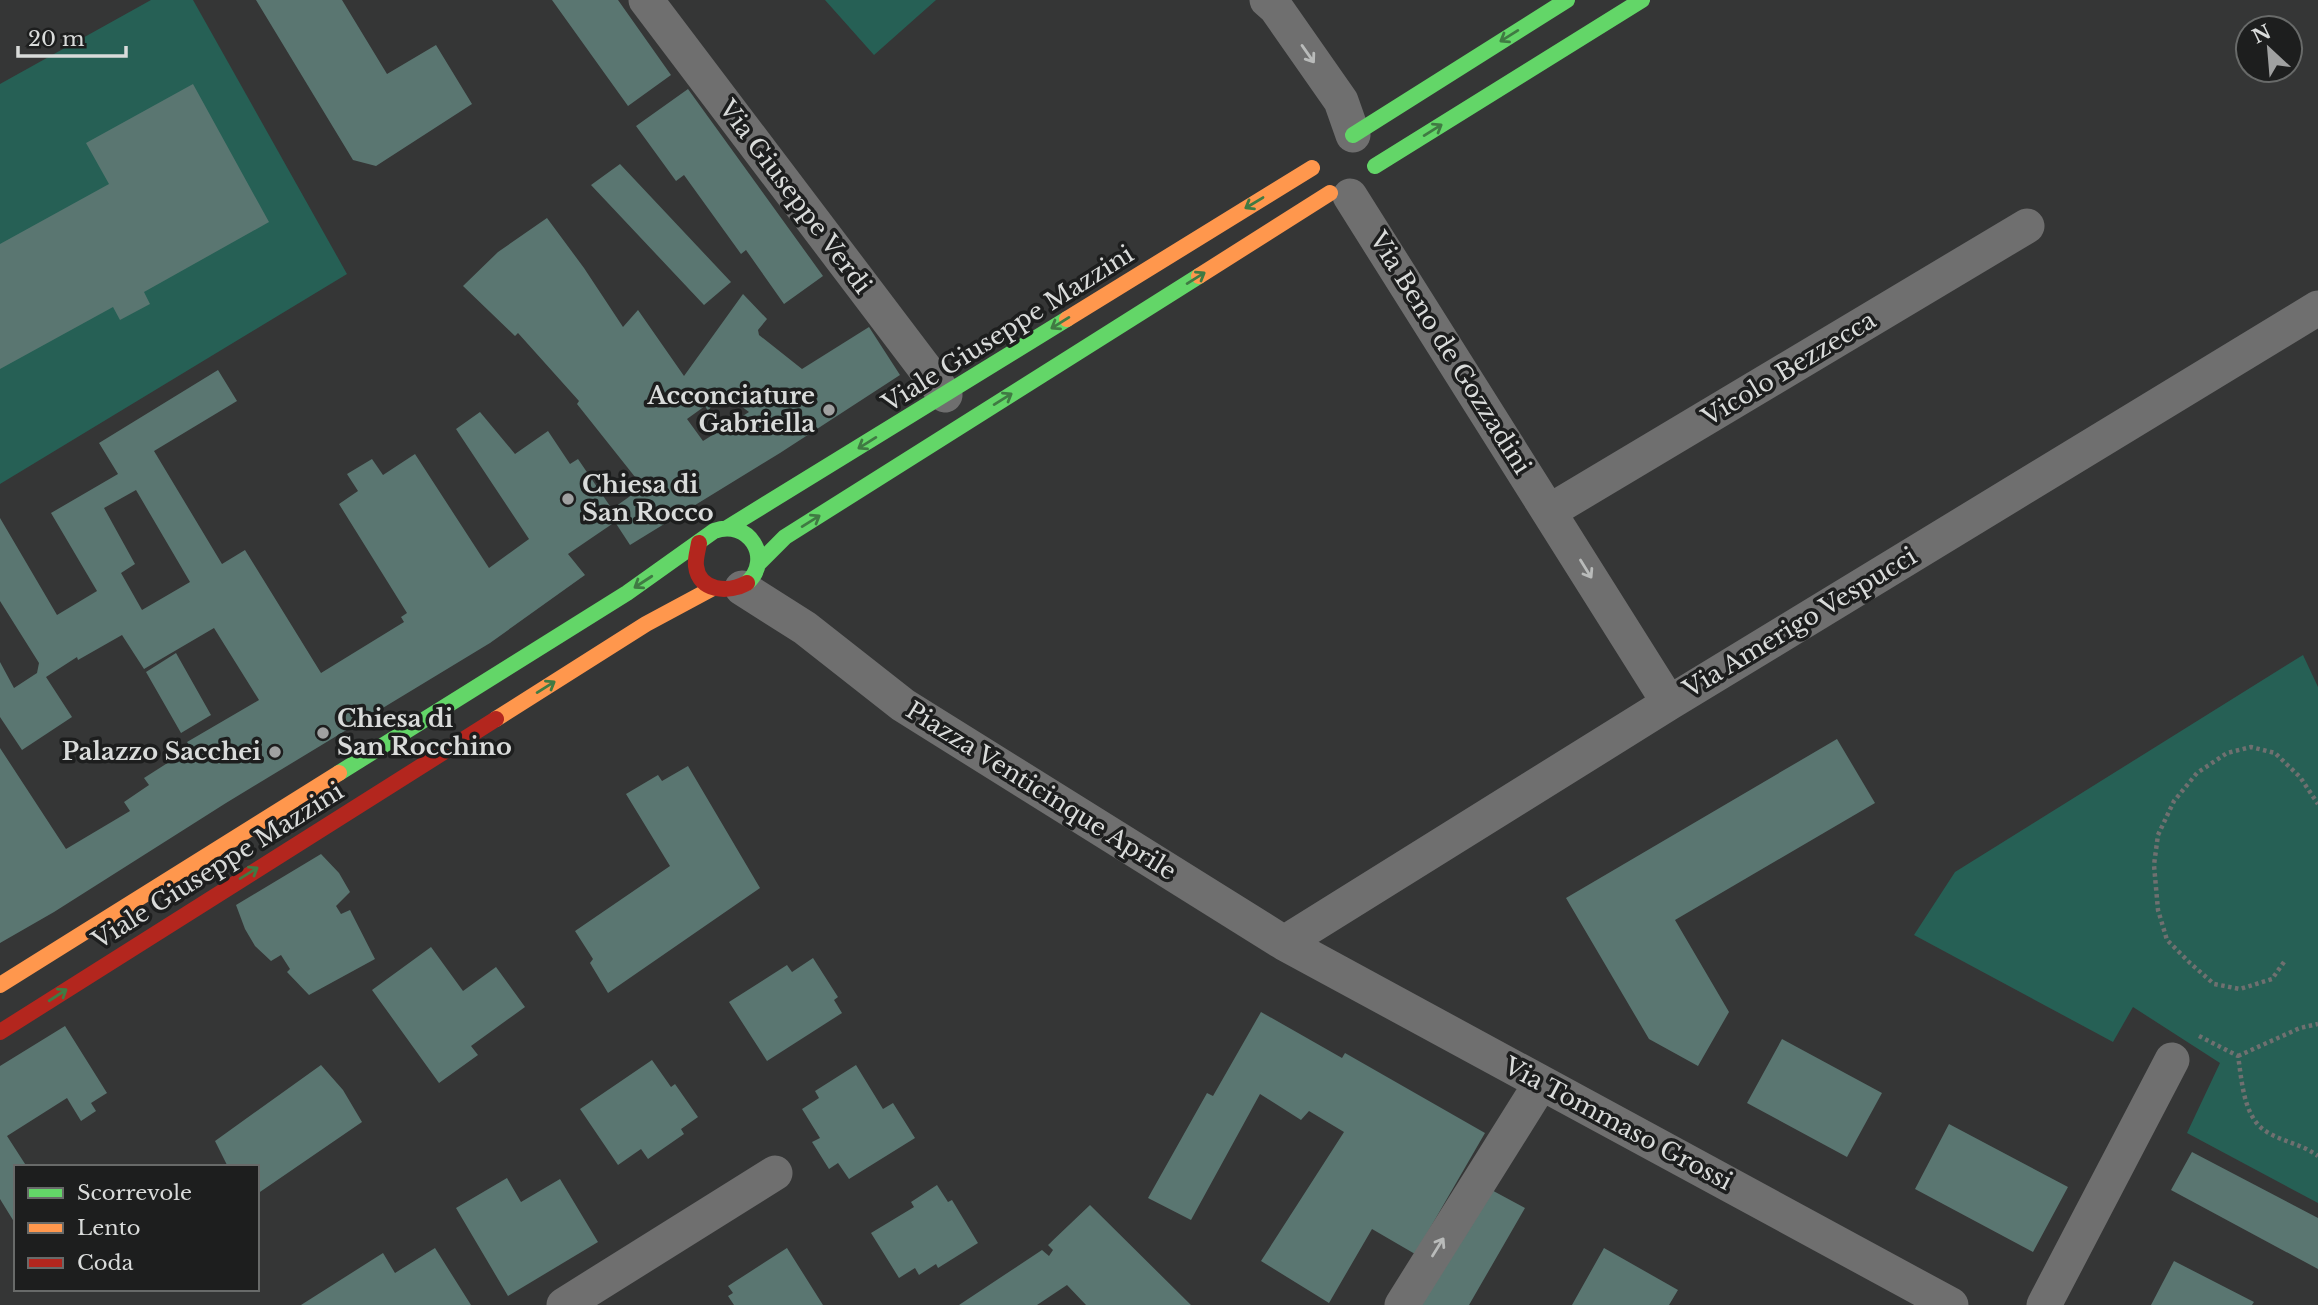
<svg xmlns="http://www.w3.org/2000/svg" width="2318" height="1305" viewBox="0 0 2318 1305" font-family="'Libre Baskerville',serif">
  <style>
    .green { fill: #266055 }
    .building { fill: #5a7671; fill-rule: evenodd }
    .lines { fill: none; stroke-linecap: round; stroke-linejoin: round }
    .path { stroke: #6f7070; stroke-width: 4.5; stroke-dasharray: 3.5 3.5; stroke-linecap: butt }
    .street { stroke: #6f6f6f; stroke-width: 35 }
    .fast { stroke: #63d668; stroke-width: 16 }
    .slow { stroke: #ff974d; stroke-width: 16 }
    .jam { stroke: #b3261e; stroke-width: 16 }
    .oneway { stroke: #407a43 }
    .oneway2 { stroke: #b9bbba }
    .poi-dot { fill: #a0a1a1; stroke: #1d1e1e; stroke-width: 2.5 }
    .labels { text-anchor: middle; stroke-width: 7; stroke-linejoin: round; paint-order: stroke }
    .street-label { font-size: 24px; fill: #d9dbda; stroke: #1d1e1e }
    .poi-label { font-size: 24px; font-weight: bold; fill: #d9dbda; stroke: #1d1e1e; text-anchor: end }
  </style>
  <rect width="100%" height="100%" fill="#353636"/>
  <path class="green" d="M151,0h42l154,274 -347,210v-400z
    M825,0h111l-62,55z
    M2303,655l15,32v516l-131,-70 33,-70 -87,-56 -20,35 -199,-107 41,-63z"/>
  <path class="building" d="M256,0h86l45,74 49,-29 36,59 -96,62 -23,-6z
    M552,0h66l53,75 -43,31z
    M193,84l76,138 -125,70 6,12 -30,16 -7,-13 -113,62v-125l109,-60 -23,-41z
    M688,89l135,187 -39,28 -38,-54 -5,4 -57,-79 -8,6 -40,-55z
    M620,164l111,118 -27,23 -113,-120z
    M547,218l37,50 39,59 15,-17 46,66 59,-82 24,25 -9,11 1,5 43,34 67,-42 31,48 -120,78 -150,92 -15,-23 -47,32 17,21 -95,68 -264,160 -172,109 -54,31v-195l66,101 64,-38 -6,-9 25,-17 -5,-7 47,-30 -4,-6 72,-42 -45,-72 -70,41 -22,-34 -44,25 -1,-3 -31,20 26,40 -50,33 -22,-33v-55l14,26 23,-15 2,-10 -39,-62v-83l57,97 40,-24 -46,-78 67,-39 -19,-31 119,-73 19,31 -83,50 68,113 23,-14 76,123 83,-51 -3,-5 6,-4 -68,-109 19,-13 -11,-17 25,-15 11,16 32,-21 74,114 40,-29 -73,-110 24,-17 35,42 33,-23 22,33 8,-5 34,50 31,-22 -66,-83 2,-3 -61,-68 -3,3 -52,-50 35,-34zM722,392l27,20 -46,29 -16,-22 18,-13 3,5zM136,490l54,92 -48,28 -21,-37 14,-9 -31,-56z
    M176,653l35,62 -30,18 -35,-61z
    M1837,739l38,64 -200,117 54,92 -31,54 -49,-27 -83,-141z
    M688,766l72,122 -152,105 -18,-30 3,-4 -18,-28 95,-65 -44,-72 32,-19 4,6z
    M321,854l18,19 11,19 -14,14 5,8 9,-4 25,49 -66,36 -22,-23 3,-3 -9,-14 -10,6 -16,-15 -10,-17 -9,-24z
    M431,947l32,44 33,-24 29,40 -54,39 7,9 -39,28 -67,-93z
    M813,958l25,39 -4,3 8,13 -75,48 -38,-59 58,-37 5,7z
    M1261,1012l81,46 3,-5 140,80 -70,121 -43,-25 -43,74 -68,-42 83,-129 -35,-21 -8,9 -41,-26 -69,126 -43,-22 59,-105 6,3z
    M65,1026l42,67 -16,10 5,8 -15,10 -14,-23 -60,38 20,31h-11v58l-16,-26v-133z
    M1782,1039l100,54 -35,64 -100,-54z
    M652,1060l19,27 4,-3 23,33 -17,12 3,5 -36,25 -7,-10 -23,16 -38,-56z
    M321,1065l22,25 19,32 -105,72v-27h-29l-13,-26z
    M856,1065l27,44 10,-6 22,35 -66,41 -11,-16 -9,6 -17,-27 8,-4 -18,-29 17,-11 -4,-7z
    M1949,1124l119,63 -35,65 -118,-63z
    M2192,1152l126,66v51l-147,-79z
    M507,1178l14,24 39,-23 38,63 -90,54 -52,-88z
    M937,1185l11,17 4,-2 26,43 -40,25 -2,-4 -17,11 -4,-7 -16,10 -28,-45 43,-26 -3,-5z
    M1486,1187l39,21 -56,97h-51z
    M1090,1205l101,100h-105l-19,-20 -30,20h-78l83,-55 7,6 4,-6 -5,-5z
    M435,1248l36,57h-170l82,-52 12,20z
    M787,1248l36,57h-89l-6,-9 5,-3 -5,-7z
    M1604,1248l74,42 -9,15h-97z
    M2174,1261l80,41 -2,3h-101z"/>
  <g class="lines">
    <path class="path" d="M2284,962l-12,17 -32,10 -26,-5 -24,-21 -23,-23 -9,-30 -4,-45 4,-30 16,-34 23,-28 30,-20 24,-6 24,6 25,24 18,27
      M2199,1036l39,20c4,24 5,62 29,76 16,10 35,12 51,24
      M2238,1056l62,-28 18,-4"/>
    <path class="street" d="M646,0l299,395
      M1267,0l9,8 65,93 12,34
      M1350,196l319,507
      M1550,511l477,-285
      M742,588l63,40 98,77 381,238 667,362
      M1284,943l385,-240 649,-395
      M564,1305l211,-132
      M1402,1305l139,-222
      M2044,1305l128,-245"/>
    <path class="fast" d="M1353,135l214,-135
      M1375,166l267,-166
      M727,528l340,-209
      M758,564l27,-27 414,-261
      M339,773l288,-180 87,-62c34,-13 60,27 33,52"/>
    <path class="slow" d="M1199,276l131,-83
      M1067,319l245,-151
      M496,719l150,-95 67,-36
      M0,985l339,-212"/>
    <path class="jam" d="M699,543c-1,7 -4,16 -3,23 3,26 33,27 51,17
      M0,1032l496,-313"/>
  </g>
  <defs><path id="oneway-shaft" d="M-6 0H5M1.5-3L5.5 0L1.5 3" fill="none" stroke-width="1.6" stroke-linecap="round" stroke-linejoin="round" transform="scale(1.75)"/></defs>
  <g class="oneway">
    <use href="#oneway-shaft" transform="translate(1509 36) rotate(148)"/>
    <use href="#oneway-shaft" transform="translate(1433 130) rotate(-32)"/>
    <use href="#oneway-shaft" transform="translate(1254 203) rotate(149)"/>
    <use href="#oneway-shaft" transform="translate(1196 278) rotate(-32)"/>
    <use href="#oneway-shaft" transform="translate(1060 323) rotate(148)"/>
    <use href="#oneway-shaft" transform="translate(1003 399) rotate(-32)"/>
    <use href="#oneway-shaft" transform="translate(867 443) rotate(148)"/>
    <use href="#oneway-shaft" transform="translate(811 521) rotate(-32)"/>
    <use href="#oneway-shaft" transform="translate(643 582) rotate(147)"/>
    <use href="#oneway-shaft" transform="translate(546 687) rotate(-32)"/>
    <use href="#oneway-shaft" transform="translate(249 873) rotate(-32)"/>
    <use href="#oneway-shaft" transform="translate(58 995) rotate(-33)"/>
  </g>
  <g class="oneway2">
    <use href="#oneway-shaft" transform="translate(1308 54) rotate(55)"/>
    <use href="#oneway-shaft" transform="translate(1586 569) rotate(58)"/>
    <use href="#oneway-shaft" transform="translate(1438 1247) rotate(-58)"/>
  </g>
  <g class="poi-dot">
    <circle cx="829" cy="410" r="7"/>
    <circle cx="568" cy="499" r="7"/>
    <circle cx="323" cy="733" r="7"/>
    <circle cx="275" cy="752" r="7"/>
  </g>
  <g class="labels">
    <g class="street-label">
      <text transform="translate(795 197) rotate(53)" y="8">Via Giuseppe Verdi</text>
      <text transform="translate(1008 329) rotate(-32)" y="8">Viale Giuseppe Mazzini</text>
      <text transform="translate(1450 353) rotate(58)" y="8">Via Beno de Gozzadini</text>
      <text transform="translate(1789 369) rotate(-31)" y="8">Vicolo Bezzecca</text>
      <text transform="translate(1800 623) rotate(-31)" y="8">Via Amerigo Vespucci</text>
      <text transform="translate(1041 791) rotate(32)" y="8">Piazza Venticinque Aprile</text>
      <text transform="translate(218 866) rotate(-32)" y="8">Viale Giuseppe Mazzini</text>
      <text transform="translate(1618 1124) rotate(28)" y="8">Via Tommaso Grossi</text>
    </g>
    <g class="poi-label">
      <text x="815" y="404">Acconciature<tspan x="815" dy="28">Gabriella</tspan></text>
      <text x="582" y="493" text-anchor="start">Chiesa di<tspan x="582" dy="28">San Rocco</tspan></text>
      <text x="337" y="727" text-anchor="start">Chiesa di<tspan x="337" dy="28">San Rocchino</tspan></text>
      <text x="261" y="760">Palazzo Sacchei</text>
    </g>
  </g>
  <rect x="14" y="1165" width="245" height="126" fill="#1d1e1e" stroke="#686a69" stroke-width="2"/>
  <rect x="28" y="1188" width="35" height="10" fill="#63d668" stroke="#686a69" stroke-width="2"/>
  <text x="77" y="1200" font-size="21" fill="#d9dbda">Scorrevole</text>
  <rect x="28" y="1223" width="35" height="10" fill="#ff974d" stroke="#686a69" stroke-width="2"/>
  <text x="77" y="1235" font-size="21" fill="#d9dbda">Lento</text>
  <rect x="28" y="1258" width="35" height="10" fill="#b3261e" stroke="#686a69" stroke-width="2"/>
  <text x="77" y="1270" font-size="21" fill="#d9dbda">Coda</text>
  <g transform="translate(2269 49) rotate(334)"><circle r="33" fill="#1d1e1e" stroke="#686a69" stroke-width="2"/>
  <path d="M0-5L12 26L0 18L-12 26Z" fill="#a0a1a1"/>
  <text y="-10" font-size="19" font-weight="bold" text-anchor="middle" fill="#d9dbda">N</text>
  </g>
  <path d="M18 46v10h108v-10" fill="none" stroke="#d9dbda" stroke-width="3.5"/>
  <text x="28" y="46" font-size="21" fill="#d9dbda" stroke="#1d1e1e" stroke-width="5" paint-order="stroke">20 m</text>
</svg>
